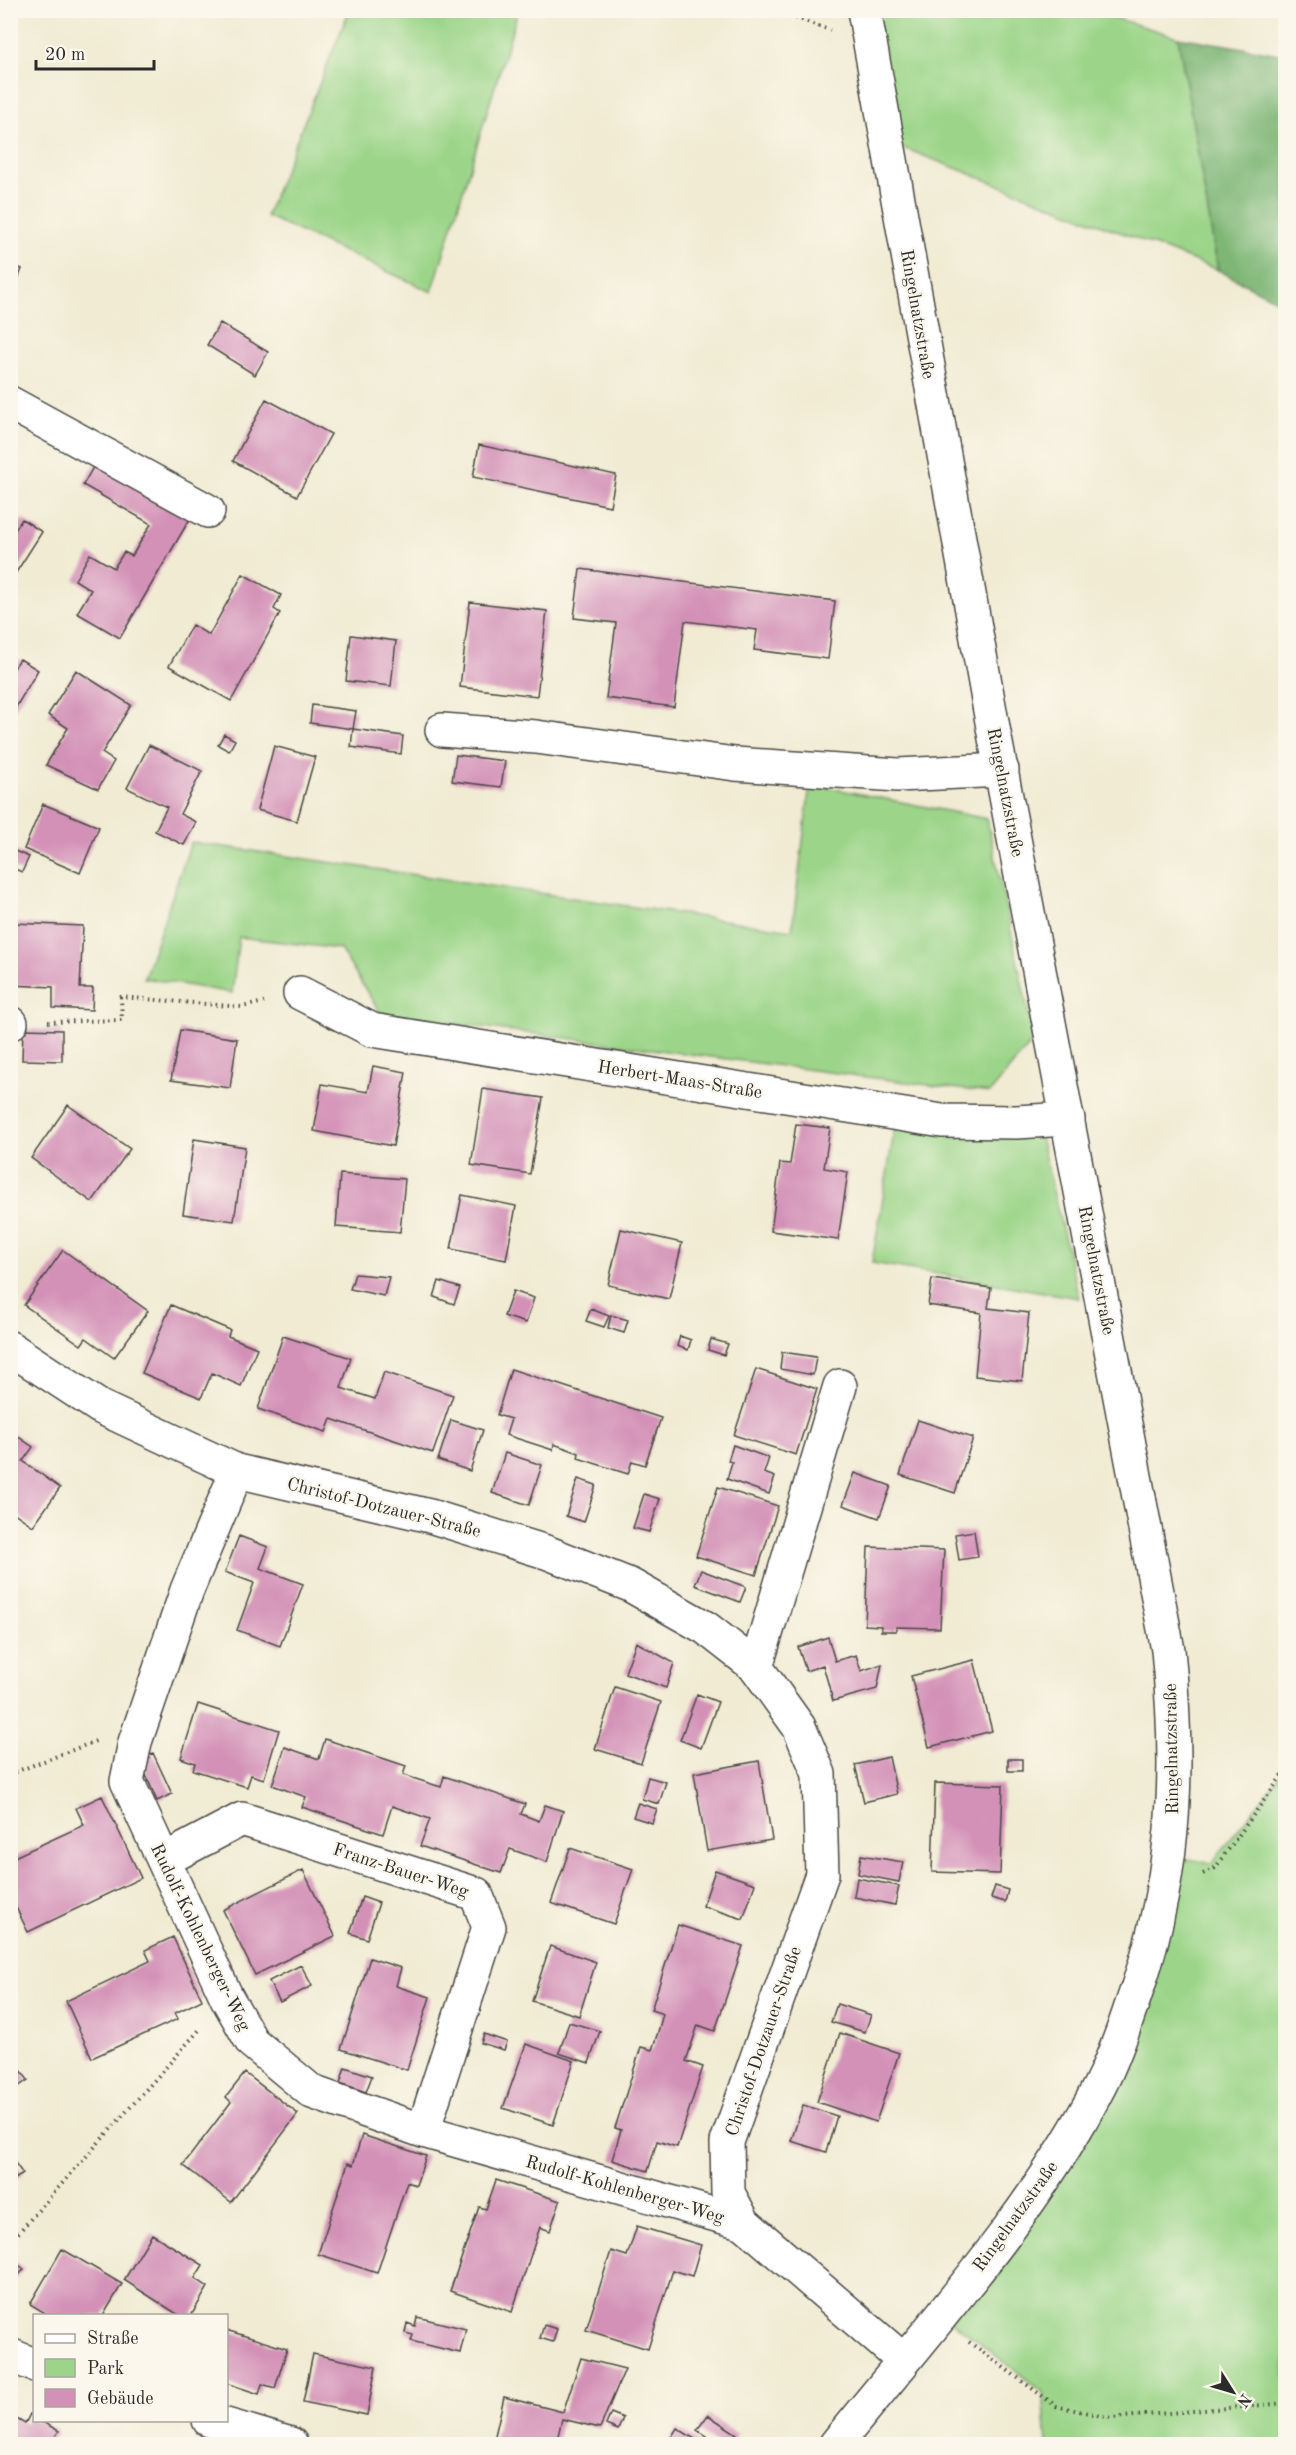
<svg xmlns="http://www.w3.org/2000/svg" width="1296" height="2455" viewBox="0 0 1296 2455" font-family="'Old Standard TT',serif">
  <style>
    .green { fill: #9cd589; stroke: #64805a; stroke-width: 1.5 }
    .forest { fill: #7db675; stroke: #547050; stroke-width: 1.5 }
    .building { fill: #d391b7 }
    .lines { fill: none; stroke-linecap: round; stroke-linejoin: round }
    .minor-casing { stroke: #494844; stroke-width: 36 }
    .major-casing { stroke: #494844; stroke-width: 36 }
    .path { stroke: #494844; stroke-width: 4; stroke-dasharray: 1.5 4.5; stroke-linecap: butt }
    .minor { stroke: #fff; stroke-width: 33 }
    .major { stroke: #fff; stroke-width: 33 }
    .labels { text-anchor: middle; stroke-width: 4.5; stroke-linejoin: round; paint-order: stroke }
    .street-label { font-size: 18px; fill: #2b2b2b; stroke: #fbf7ec }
  </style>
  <rect width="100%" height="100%" fill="#fbf7ec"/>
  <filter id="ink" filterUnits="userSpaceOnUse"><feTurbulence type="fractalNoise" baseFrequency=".0167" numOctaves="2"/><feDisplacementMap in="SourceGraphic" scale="12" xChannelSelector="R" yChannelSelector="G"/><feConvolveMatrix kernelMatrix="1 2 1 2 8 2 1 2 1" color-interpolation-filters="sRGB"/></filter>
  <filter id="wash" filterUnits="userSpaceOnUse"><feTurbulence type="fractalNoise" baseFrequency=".008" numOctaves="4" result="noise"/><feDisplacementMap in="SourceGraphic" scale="24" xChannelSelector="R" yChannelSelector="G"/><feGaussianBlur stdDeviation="1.35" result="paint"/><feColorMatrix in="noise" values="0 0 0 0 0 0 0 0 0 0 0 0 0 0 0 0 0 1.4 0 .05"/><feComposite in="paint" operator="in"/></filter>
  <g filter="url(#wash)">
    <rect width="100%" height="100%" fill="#f1ebd3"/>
    <path class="green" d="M349,11h169l-86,281 -166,-76z
      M871,11h221l86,26 40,233 -325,-126z
      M810,784l177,35 47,220 -44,54 -609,-79 -41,-65 -101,-12 -7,56 -88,-15 47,-136 601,88z
      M896,1120l144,17 39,161 -207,-35z
      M1285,1769v675h-238l-4,-52 -101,-78 129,-170 105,-287 36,6z"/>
    <path class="forest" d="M1178,37l107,18v250l-67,-35z"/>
    <g id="blocks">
      <path class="building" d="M10,264l12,5 -11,28h-1z
        M220,323l48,29 -13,23 -48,-30z
        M266,399l65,35 -34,62 -64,-35z
        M479,445l137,30 -6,31 -137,-29z
        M96,462l95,55 -71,121 -43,-25 14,-23 -16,-10 15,-26 24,14 10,-16 8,4 19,-32 -68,-39z
        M22,519l20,13 -32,50v-44z
        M580,569l255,32 -7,58 -74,-9 3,-20 -72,-9 -11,86 -68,-9 10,-75 -42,-5z
        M243,574l38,21 -7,14 6,4 -49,88 -62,-35 23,-41 17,10z
        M470,602l77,9 -10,85 -77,-9z
        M351,635l45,6 -5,45 -45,-5z
        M20,659l18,11 -28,47v-43z
        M76,670l55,35 -29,48 12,8 -16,28 -52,-24 22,-37 -20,-13z
        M312,705l44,6 -3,18 -43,-6z
        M353,729l50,7 -2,18 -50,-7z
        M224,734l11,6 -6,11 -11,-6z
        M149,745l53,26 -22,43 16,8 -12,23 -29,-14 12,-24 -40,-19z
        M274,746l41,11 -18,64 -40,-11z
        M456,755l49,6 -4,26 -49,-6z
        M43,804l56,23 -19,46 -56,-24z
        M10,849l19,8 -7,15 -12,-5z
        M13,923l70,3 -3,62h13l-1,22 -39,-2v-21l-42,-2z
        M23,1029l39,1v31l-40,-1z
        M180,1030l57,9 -7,49 -59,-8z
        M373,1066l33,6 -13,74 -79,-15 8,-47 46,8z
        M483,1089l60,9 -13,76 -59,-9z
        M68,1105l62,44 -38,53 -61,-44z
        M796,1124l34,4 -6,40 24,4 -10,68 -67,-9 9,-68 10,1z
        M194,1139l51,8 -11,74 -51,-7z
        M340,1174l65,5 -5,53 -64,-5z
        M462,1195l54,11 -10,54 -55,-11z
        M621,1229l61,14 -13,56 -61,-14z
        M63,1250l85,61 -34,47 -28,-20 -5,7 -57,-40z
        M355,1274l34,3 -5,19 -34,-7z
        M932,1279l59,9 -3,20 41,5 -7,68 -47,-5 6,-63 -53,-8z
        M439,1281l21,7 -6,16 -20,-7z
        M513,1291l21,7 -8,25 -22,-7z
        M171,1305l59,25 -2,6 29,12 -16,38 -29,-13 -11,25 -59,-25z
        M591,1309l18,7 -5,11 -18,-6z
        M611,1315l17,5 -4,13 -16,-5z
        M283,1336l68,22 -10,30 34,11 9,-27 69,23 -20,58 -102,-34 -5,13 -68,-23z
        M680,1336l11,4 -3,10 -11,-4z
        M711,1339l17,5 -4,11 -16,-5z
        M782,1352l34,5 -3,18 -33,-6z
        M511,1369l150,49 -16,47 -13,-4 -4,13 -50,-16 1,-5 -25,-9 -1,6 -47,-15 5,-16 -14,-4z
        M756,1369l61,20 -21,66 -62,-20z
        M451,1420l32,10 -13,41 -32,-11z
        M918,1420l55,18 -18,55 -55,-18z
        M10,1431l23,16 -10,14 37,27 -27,38 -23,-16z
        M733,1445l36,13 -5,15 11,4 -6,17 -42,-15 5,-17 -4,-1z
        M505,1453l37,12 -13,40 -37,-12z
        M855,1473l36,13 -12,32 -36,-13z
        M578,1479l18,6 -12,37 -18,-6z
        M718,1487l60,19 -22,69 -60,-19z
        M644,1494l16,5 -11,33 -16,-4z
        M974,1531l4,26 -19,3 -4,-26z
        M239,1536l29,11 -8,21 43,16 -23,62 -43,-16 17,-47 -29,-11z
        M868,1547l76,3 -4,78 -44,-1v4h-15v-5l-16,-1z
        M701,1570l45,17 -6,15 -45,-17z
        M828,1637l7,24 21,-6 5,16 21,-7 -5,25 -44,12 -10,-36 -17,6 -8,-24z
        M636,1642l38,21 -8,25 -41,-15z
        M974,1660l18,71 -63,16 -18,-71z
        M615,1687l46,15 -20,61 -46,-14z
        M697,1694l21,8 -17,46 -21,-8z
        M198,1704l81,26 -15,49 -13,-4 -4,12 -54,-17 2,-7 -14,-5z
        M325,1739l81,27 -3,9 38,12 3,-11 81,28 -4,10 18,7 6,-16 18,6 -16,51 -37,-13 -9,24 -81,-27 10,-27 -38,-13 -9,28 -81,-27 4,-10 -34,-12 13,-38 34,12z
        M153,1753l19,41 -15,7 -18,-42z
        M889,1757l8,37 -33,8 -9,-37z
        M1008,1759h14v12h-14z
        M759,1761l13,79 -65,11 -13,-78z
        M648,1777l18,5 -7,22 -17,-5z
        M935,1783l68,2 -3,89 -68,-2z
        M102,1796l39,82 -113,54 -18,-37v-36l74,-34 -8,-17z
        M638,1803l19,6 -5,14 -19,-6z
        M570,1848l63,21 -19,55 -63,-21z
        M861,1855l42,7 -4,20 -41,-8z
        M303,1870l32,66 -80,39 -32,-65z
        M715,1870l40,14 -12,35 -40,-13z
        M857,1878l42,8 -4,19 -41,-8z
        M995,1886l13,4 -3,12 -14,-4z
        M362,1897l17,6 -12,36 -17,-6z
        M678,1925l65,21 -28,85 -17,-6 -12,36 17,6 -26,80 -20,-6 -9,30 -36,-11 9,-30 -6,-2 26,-81 11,3 6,-18 5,-18 -12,-4z
        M173,1937l29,63 -27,13 3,6 -86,39 -26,-57 84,-40 -5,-11z
        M550,1946l46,16 -17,54 -47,-15z
        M370,1958l31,10 -5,18 34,11 -23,73 -66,-21z
        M301,1965l11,21 -32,16 -11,-21z
        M837,2004l34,11 -6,17 -34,-10z
        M569,2022l31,9 -11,32 -30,-10z
        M840,2033l59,20 -23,69 -59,-20z
        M484,2034l23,8 -3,8 -23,-7z
        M526,2044l48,17 -21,64 -50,-17z
        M10,2055l18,25 -18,12z
        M345,2067l27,9 -6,16 -26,-9z
        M245,2073l53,41 -67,88 -48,-37 48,-63 -5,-5z
        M803,2105l34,11 -11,36 -35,-11z
        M362,2135l64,21 -10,29 -9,-3 -30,91 -59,-19 30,-91 5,2z
        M10,2156l13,18 -13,8z
        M496,2180l64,21 -10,30 -10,-4 -28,85 -62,-21 29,-84 7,2z
        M637,2226l64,19 -9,31 -19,-6 -25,79 -62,-19 25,-79 16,5z
        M152,2234l51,31 -8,13 13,9 -17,29h-10l-7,-4 -50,-32z
        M62,2249l60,35 -19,32h-53l-20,-12z
        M10,2258l14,11 -14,16z
        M417,2317l49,12 -6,24 -49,-12 2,-6 -8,-2 2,-10 8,3z
        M544,2325l13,4 -4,13 -13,-4z
        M226,2330l61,19 -12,39 -13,-4 -3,10 -33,-11z
        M313,2354l63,13 -9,48 -64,-13z
        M581,2358l44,11 -25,59 -38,-9 -6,25h-63l11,-47 59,15z
        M611,2413l12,5 -5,12 -12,-5z
        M30,2414l4,2v5h7l18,10 -9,13h-40v-29l15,9z
        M708,2415l29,19 -6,10h-13l-21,-14z
        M677,2428l26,16h-36z"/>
    </g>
  </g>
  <g filter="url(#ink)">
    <use href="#blocks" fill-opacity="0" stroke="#494844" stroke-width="1.5"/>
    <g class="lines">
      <defs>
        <path id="minor" d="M10,403l198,108
          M442,730l94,7 199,27 163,11 104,-5
          M300,993l72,37 570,91 74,1 52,-3
          M10,1023h1
          M10,1348l90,59 137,64 193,45 116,36 84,33 76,43 50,39 43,60 20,47 3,100 -95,268 1,51 16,30 159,137
          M237,1471l-50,119 -52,152 -8,39 100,217 25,44 60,50 111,39 321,92
          M756,1667l84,-281
          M164,1860l78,-41 234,75 13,33 -66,204
          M10,2355l24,10
          M209,2420l82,24"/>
        <path id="major" d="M836,2444c90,-112 197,-229 263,-357 13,-25 23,-53 32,-80 44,-122 50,-228 37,-357l-174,-917 -130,-723"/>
      </defs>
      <use href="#minor" class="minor-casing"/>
      <use href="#major" class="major-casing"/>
      <path class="path" d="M779,10l11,6
        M789,10l1,6 40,14
        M48,1022l74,-2 -1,-23 121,10 22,-5
        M10,1774l86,-33
        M1203,1874l12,-6 71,-98
        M10,2242l191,-214
        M969,2342l87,64 55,12 175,-15"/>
      <use href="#minor" class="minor"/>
      <use href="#major" class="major"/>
    </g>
  </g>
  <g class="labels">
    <g class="street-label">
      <text transform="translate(918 314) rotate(80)" y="6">Ringelnatzstraße</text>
      <text transform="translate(1006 792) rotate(79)" y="6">Ringelnatzstraße</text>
      <text transform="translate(680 1079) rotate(9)" y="6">Herbert-Maas-Straße</text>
      <text transform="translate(1097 1270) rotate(79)" y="6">Ringelnatzstraße</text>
      <text transform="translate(384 1507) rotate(14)" y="6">Christof-Dotzauer-Straße</text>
      <text transform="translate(1171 1749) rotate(-91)" y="6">Ringelnatzstraße</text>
      <text transform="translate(401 1870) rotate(18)" y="6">Franz-Bauer-Weg</text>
      <text transform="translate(201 1937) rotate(64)" y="6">Rudolf-Kohlenberger-Weg</text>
      <text transform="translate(763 2041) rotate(-71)" y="6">Christof-Dotzauer-Straße</text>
      <text transform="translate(625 2189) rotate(16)" y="6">Rudolf-Kohlenberger-Weg</text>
      <text transform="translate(1015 2216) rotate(-54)" y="6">Ringelnatzstraße</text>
    </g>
  </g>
  <rect width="1296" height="2455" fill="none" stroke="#fbf7ec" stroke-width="36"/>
  <rect x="33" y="2314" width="195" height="108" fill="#fbf7ec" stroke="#a8a59f" stroke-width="1.5"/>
  <rect x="45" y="2334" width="30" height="9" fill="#ffffff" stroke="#a8a59f" stroke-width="1.5"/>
  <text x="87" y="2344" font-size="18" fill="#2b2b2b">Straße</text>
  <rect x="45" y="2359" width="30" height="18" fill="#9cd589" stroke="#a8a59f" stroke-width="1.5"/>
  <text x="87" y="2374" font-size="18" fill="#2b2b2b">Park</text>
  <rect x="45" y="2389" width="30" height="18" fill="#d391b7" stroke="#a8a59f" stroke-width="1.5"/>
  <text x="87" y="2404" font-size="18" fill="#2b2b2b">Gebäude</text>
  <g transform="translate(1233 2392) rotate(127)" stroke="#fbf7ec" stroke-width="4.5" paint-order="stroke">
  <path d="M0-4.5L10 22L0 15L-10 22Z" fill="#2b2b2b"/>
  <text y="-9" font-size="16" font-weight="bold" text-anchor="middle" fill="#2b2b2b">N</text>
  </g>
  <path d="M36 60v9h118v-9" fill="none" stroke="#2b2b2b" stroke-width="3"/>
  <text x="45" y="60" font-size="18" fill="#2b2b2b" stroke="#fbf7ec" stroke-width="4.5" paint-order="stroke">20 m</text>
</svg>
